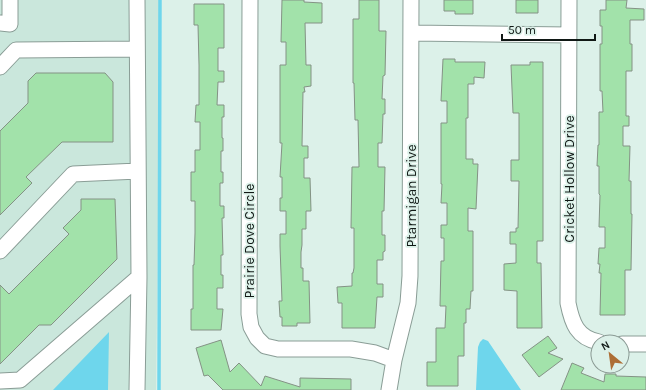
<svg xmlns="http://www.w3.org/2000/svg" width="646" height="390" viewBox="0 0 646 390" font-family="Karla,sans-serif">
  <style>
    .built { fill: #cae7dc }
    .water { fill: #6ed6ec }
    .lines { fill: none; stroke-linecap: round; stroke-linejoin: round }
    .stream { stroke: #6ed6ec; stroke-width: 3.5 }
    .building { fill: #a2e2aa; stroke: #849285 }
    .minor-casing { stroke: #8a9d96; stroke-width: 17 }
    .minor { stroke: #fff; stroke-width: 15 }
    .labels { text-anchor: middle; stroke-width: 3.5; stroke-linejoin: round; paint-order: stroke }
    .street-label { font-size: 14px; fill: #101815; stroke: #dcf1e9 }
  </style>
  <rect width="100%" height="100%" fill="#dcf1e9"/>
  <path class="built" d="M0,0h161l-5,390h-156z"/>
  <path class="water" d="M109,331l-1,59h-55l56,-58z
    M483,339l5,2 33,49h-45l2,-43 2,-5z"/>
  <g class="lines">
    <path class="stream" d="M159,390l1,-390"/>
  </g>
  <path class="building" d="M282,0h22v2l18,1v20h-17l1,42h5v21l-7,1 1,5h-2l-1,54h6v12h-4v20h6l1,33h-5v18h-4v16l-1,7v16h2v13h6l1,42h-13v3h-15v-9h-2l-1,-16h3l-2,-55v-12h6v-23h-6v-13h2v-21h-2l2,-34h-2v-78h6v-23h-5z
    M359,0h20v31h7l-1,44 -2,1 -1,23h3v15h-2l-1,29h-4v24h7l-1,44h-2v24h3v16l-2,1v8h-6v24h6v13h-6l-2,31h-33v-25h-4l-1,-16 15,-1v-13h1l1,-5v-40h-3l1,-61h7l-1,-47h-3l-1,-37h-1v-64h6z
    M444,0h29v14h-18v-3h-11z
    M516,0h22v13h-22z
    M606,0h21l-1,8 18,1v11h-14v24h2v27h-6v45h3v10h-6v20h7l-1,35h2v33h1l-1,56h-6v45h-25l1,-42h-2l1,-9h-2l1,-16h6v-21h-6l1,-32 -1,-1v-28h-2l1,-21h1v-33h4l-1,-21h-2v-47h2v-18h-2v-16h6z
    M194,4h30v44h-6v23h6v11h-6l-1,23h7v12h-2v21h1v13h-2v21h2v11h-3v23h4v12h-2l1,37h-2v20h2v13h-6v21h6l-2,21h-30v-21h2v-44h1l1,-32v-32h-4v-29h4v-22h5v-28h-5l1,-17h3v-40l-1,-40h-4z
    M443,59h12v3h30l-1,16 -10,-1v7h-6v34h-2v41h7v5h5l-2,45 -8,-1v23h5v60h-2l-1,18h-4v14h-2v33h-6v30h-31v-24h9v-34h9l1,-22h-6l1,-45h3v-23h-3v-13h6v-22h-6l1,-19h-1v-61h6v-22h-6z
    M530,62h13v179h-6v22h4l1,65h-25v-37l-13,-1v-26l12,-1v-19h-6v-12h6v-4h2l1,-47h-8v-21h8v-47h-6l-2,-48h19z
    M36,73h69l8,9v60h-51l-36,35 6,6 -32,32v-84l28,-28v-22z
    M81,199h34l2,60 -66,66h-12l-39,39v-79l9,9 60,-60 -6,-6 18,-18z
    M548,336l9,12 -9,5 15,6 -24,18 -17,-22z
    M221,340l9,32 9,-9 22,23 4,-10 35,11v-9l51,1v11h-128l-15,-15 -4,1 -8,-28z
    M572,363l12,5 -3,5 23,9 1,-8h11v2l30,1v13h-85z"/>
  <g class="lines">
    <defs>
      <path id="minor" d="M250,0l-1,314 2,13 6,11 8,8 13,3h73l24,4 19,7
        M569,0l-1,303c4,20 9,35 31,39
        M0,23l10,1v-24
        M411,33l158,2
        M0,67l16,-17 121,-1
        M0,251l73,-77 65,-3
        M622,344h24
        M0,381l20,-1 119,-103
        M137,390l2,-113 -2,-277
        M389,390l5,-30 14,-57 2,-27 1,-276"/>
    </defs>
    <use href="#minor" class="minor-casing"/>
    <use href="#minor" class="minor"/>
  </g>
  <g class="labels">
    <g class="street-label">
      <text transform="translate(569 179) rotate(-90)" y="5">Cricket Hollow Drive</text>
      <text transform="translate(411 196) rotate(-90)" y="5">Ptarmigan Drive</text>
      <text transform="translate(249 241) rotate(-90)" y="5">Prairie Dove Circle</text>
    </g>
  </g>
  <g transform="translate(610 354) rotate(331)"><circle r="19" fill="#dcf1e9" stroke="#8a9a94"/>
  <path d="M0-3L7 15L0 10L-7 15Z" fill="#ad6e35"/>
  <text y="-6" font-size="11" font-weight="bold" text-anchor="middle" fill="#101815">N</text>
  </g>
  <path d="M502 34v6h93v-6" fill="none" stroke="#101815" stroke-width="2"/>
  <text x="508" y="34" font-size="12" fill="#101815" stroke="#dcf1e9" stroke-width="3" paint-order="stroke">50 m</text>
</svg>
